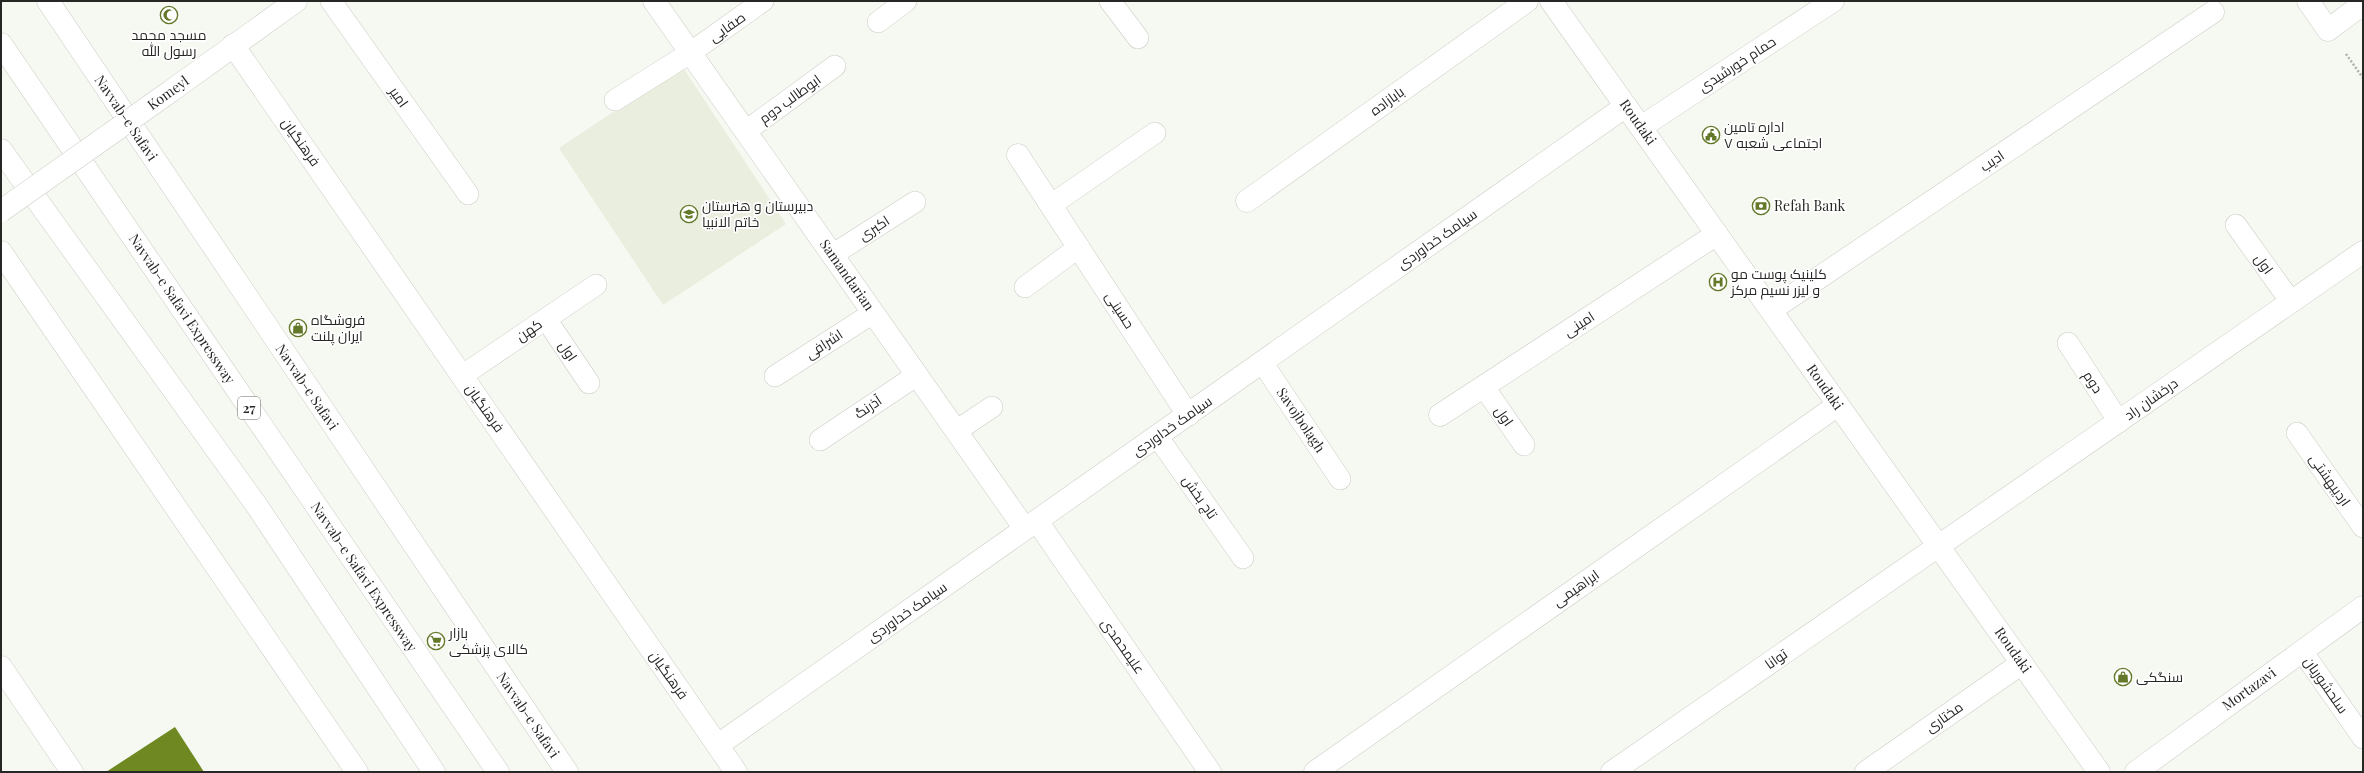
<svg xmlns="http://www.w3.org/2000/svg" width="2364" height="773" viewBox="0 0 2364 773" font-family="'Playfair Display',Cairo,serif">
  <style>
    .built { fill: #e9eedf }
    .building { fill: #6f8822 }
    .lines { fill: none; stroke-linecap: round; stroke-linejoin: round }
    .service-casing { stroke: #cacdc5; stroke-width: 22 }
    .minor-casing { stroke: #cacdc5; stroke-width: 23 }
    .tertiary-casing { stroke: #cacdc5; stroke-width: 23 }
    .secondary-casing { stroke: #cacdc5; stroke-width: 23 }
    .primary-casing { stroke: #cacdc5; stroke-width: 23 }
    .trunk-casing { stroke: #cacdc5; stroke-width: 23 }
    .path { stroke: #afb2ab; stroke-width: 2.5; stroke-dasharray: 2 2; stroke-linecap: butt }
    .service { stroke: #fff; stroke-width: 21 }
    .minor { stroke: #fff; stroke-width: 22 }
    .tertiary { stroke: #fff; stroke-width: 22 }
    .secondary { stroke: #fff; stroke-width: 22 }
    .primary { stroke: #fff; stroke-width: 22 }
    .trunk { stroke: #fff; stroke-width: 22 }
    .secondary-bridge-casing { stroke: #cacdc5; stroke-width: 23; stroke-linecap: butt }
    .secondary-bridge { stroke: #fff; stroke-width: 22 }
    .labels { text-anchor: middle; stroke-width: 3.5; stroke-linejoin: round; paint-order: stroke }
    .shield { fill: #fff; stroke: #686866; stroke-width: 1 }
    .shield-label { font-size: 13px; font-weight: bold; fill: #272825 }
    .street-label { font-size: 14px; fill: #272825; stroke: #fff }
    .poi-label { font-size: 14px; fill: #272825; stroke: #fff; text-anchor: start }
  </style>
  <rect width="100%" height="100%" fill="#f6f9f1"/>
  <path class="built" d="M682,66l104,158 -123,81 -104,-157z"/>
  <path class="building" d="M175,727l29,45h-98z"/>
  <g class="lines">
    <defs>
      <path id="service" d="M331,1l137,193
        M1110,1l28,37
        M878,22l28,-21
        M615,100l75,-47 73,-52
        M746,131l89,-65
        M1051,205l104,-72
        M2236,225l55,77
        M832,255l83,-53
        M1025,287l54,-40
        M546,319l43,64
        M2068,343l51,79
        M1262,362l78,117
        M463,375l133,-90
        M775,376l98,-63
        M1484,387l40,58
        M956,431l36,-24
        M2297,433l66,94
        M1157,436l86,122
        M820,440l97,-65
        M2302,651l61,87"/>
      <path id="minor" d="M654,1l371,528
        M2308,1l20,29 35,-26
        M233,45l503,727
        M1641,127l192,-126
        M1018,155l170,260
        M1247,201l280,-200
        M1771,310l442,-298
        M1440,415l277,-181
        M1037,521l173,251
        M718,745l908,-639
        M1315,772l523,-367
        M1612,772l751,-520
        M1866,772l156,-109"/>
      <path id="tertiary" d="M1,667l71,105
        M2136,772l227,-165"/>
      <path id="secondary" d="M1551,1l548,771
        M171,91l125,-90"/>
      <path id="primary" d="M48,1l519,771
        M1,252l356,520"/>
      <path id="trunk" d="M1,44l497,728
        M1,150l256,356 177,266"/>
    </defs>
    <use href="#service" class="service-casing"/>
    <use href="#minor" class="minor-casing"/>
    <use href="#tertiary" class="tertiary-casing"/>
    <use href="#secondary" class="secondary-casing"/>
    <use href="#primary" class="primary-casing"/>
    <use href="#trunk" class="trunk-casing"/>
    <path class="path" d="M2346,54l17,24"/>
    <use href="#service" class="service"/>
    <use href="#minor" class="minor"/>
    <use href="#tertiary" class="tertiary"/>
    <use href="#secondary" class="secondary"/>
    <use href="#primary" class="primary"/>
    <use href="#trunk" class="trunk"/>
    <defs>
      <path id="secondary-bridge" d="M1,211l170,-120"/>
    </defs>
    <use href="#secondary-bridge" class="secondary-bridge-casing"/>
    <use href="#secondary-bridge" class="secondary-bridge"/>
  </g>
  <defs>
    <symbol id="mosque-ring" viewBox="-11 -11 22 22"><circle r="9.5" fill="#fff" stroke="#637828" stroke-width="1.5"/><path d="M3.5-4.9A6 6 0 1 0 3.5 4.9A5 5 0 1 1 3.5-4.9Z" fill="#637828"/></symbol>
    <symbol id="civic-ring" viewBox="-11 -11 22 22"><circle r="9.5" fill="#fff" stroke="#637828" stroke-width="1.5"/><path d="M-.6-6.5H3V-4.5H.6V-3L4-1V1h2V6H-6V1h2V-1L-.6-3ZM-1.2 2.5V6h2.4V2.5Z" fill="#637828"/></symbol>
    <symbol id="bank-ring" viewBox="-11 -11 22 22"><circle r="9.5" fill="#fff" stroke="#637828" stroke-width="1.5"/><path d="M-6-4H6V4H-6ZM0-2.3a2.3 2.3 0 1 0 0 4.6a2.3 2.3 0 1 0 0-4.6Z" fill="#637828"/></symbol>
    <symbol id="school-ring" viewBox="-11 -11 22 22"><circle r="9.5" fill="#fff" stroke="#637828" stroke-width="1.5"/><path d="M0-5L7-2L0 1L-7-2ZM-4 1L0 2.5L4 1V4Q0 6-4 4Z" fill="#637828"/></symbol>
    <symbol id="hospital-ring" viewBox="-11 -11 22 22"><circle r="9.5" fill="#fff" stroke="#637828" stroke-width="1.5"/><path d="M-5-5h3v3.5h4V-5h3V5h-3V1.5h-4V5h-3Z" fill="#637828"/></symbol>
    <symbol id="shop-ring" viewBox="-11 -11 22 22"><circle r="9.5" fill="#fff" stroke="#637828" stroke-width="1.5"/><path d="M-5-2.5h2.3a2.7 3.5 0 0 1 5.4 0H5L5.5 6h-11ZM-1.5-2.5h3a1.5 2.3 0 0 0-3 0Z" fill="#637828"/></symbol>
    <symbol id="supermarket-ring" viewBox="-11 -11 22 22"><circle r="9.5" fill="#fff" stroke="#637828" stroke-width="1.5"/><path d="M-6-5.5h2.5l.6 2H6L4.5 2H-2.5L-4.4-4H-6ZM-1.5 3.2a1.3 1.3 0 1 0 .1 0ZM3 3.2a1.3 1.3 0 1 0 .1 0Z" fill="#637828"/></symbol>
  </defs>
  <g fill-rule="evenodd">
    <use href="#mosque-ring" x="159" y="5" width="20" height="20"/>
    <use href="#civic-ring" x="1701" y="125" width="20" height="20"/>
    <use href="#bank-ring" x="1751" y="196" width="20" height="20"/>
    <use href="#school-ring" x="679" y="204" width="20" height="20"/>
    <use href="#hospital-ring" x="1708" y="272" width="20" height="20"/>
    <use href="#shop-ring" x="288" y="318" width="20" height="20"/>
    <use href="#supermarket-ring" x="426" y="631" width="20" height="20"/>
    <use href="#shop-ring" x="2113" y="667" width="20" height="20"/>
  </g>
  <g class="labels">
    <rect class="shield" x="238" y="397" width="22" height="22" rx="3"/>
    <g class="shield-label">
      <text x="249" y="413">27</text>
    </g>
    <g class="street-label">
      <text transform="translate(727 27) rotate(-35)" y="5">صفایی</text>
      <text transform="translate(1737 64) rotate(-33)" y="5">حمام خورشیدی</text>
      <text transform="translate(168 93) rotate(-36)" y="5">Komeyl</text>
      <text transform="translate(399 97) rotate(55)" y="5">امیر</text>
      <text transform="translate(790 99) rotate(-36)" y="5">ابوطالب دوم</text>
      <text transform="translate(1387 101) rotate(-36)" y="5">بابازاده</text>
      <text transform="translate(126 118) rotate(56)" y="5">Navvab-e Safavi</text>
      <text transform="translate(1638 122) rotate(55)" y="5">Roudaki</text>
      <text transform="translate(301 142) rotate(55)" y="5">فرهنگیان</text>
      <text transform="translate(1992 161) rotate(-34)" y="5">ادیب</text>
      <text transform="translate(874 228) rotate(-33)" y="5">اکبری</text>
      <text transform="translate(1437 239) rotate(-35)" y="5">سیامک خداوردی</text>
      <text transform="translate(2264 264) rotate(54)" y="5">اول</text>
      <text transform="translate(847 275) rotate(55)" y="5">Samandarian</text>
      <text transform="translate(182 309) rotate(56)" y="5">Navvab-e Safavi Expressway</text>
      <text transform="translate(1120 310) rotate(57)" y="5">حسینی</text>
      <text transform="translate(1579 324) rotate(-33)" y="5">امینی</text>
      <text transform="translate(529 330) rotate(-34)" y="5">کهن</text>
      <text transform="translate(824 344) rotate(-33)" y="5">اشرافی</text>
      <text transform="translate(568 351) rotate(56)" y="5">اول</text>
      <text transform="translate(2093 382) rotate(57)" y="5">دوم</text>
      <text transform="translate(307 387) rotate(56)" y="5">Navvab-e Safavi</text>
      <text transform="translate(1825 387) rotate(55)" y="5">Roudaki</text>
      <text transform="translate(2151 399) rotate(-35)" y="5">درخشان راد</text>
      <text transform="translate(868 407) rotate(-34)" y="5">آذرنگ</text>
      <text transform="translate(485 408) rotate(55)" y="5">فرهنگیان</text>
      <text transform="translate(1504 416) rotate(55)" y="5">اول</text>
      <text transform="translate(1301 420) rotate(56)" y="5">Savojbolagh</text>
      <text transform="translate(1172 426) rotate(-35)" y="5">سیامک خداوردی</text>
      <text transform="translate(2330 480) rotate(55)" y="5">اردیبهشتی</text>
      <text transform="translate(1200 497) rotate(55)" y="5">تاج بخش</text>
      <text transform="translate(364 577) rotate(56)" y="5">Navvab-e Safavi Expressway</text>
      <text transform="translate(1576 588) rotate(-35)" y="5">ابراهیمی</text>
      <text transform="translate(907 612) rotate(-35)" y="5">سیامک خداوردی</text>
      <text transform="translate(1123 646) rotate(55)" y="5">علیمحمدی</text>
      <text transform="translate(2013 650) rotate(55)" y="5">Roudaki</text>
      <text transform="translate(1776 659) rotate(-35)" y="5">توانا</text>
      <text transform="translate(669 675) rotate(55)" y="5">فرهنگیان</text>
      <text transform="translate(2326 685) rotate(55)" y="5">سلحشوریان</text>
      <text transform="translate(2249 689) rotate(-36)" y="5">Mortazavi</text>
      <text transform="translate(528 715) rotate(56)" y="5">Navvab-e Safavi</text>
      <text transform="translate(1944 717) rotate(-35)" y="5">مختاری</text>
    </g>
    <g class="poi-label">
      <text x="169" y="40" text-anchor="middle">مسجد محمد<tspan x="169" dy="16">رسول الله</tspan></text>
      <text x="1724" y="132">اداره تامین<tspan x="1724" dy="16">اجتماعی شعبه ۷</tspan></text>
      <text x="702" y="211">دبیرستان و هنرستان<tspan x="702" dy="16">خاتم الانبیا</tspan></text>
      <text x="1774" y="211">Refah Bank</text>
      <text x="1731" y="279">کلینیک پوست مو<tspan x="1731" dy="16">و لیزر نسیم مرکز</tspan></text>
      <text x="311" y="325">فروشگاه<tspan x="311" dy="16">ایران پلنت</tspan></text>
      <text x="449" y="638">بازار<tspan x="449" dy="16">کالای پزشکی</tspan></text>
      <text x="2136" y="682">سنگکی</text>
    </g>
  </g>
  <rect width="2364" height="773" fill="none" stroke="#272825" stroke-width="4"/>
</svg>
